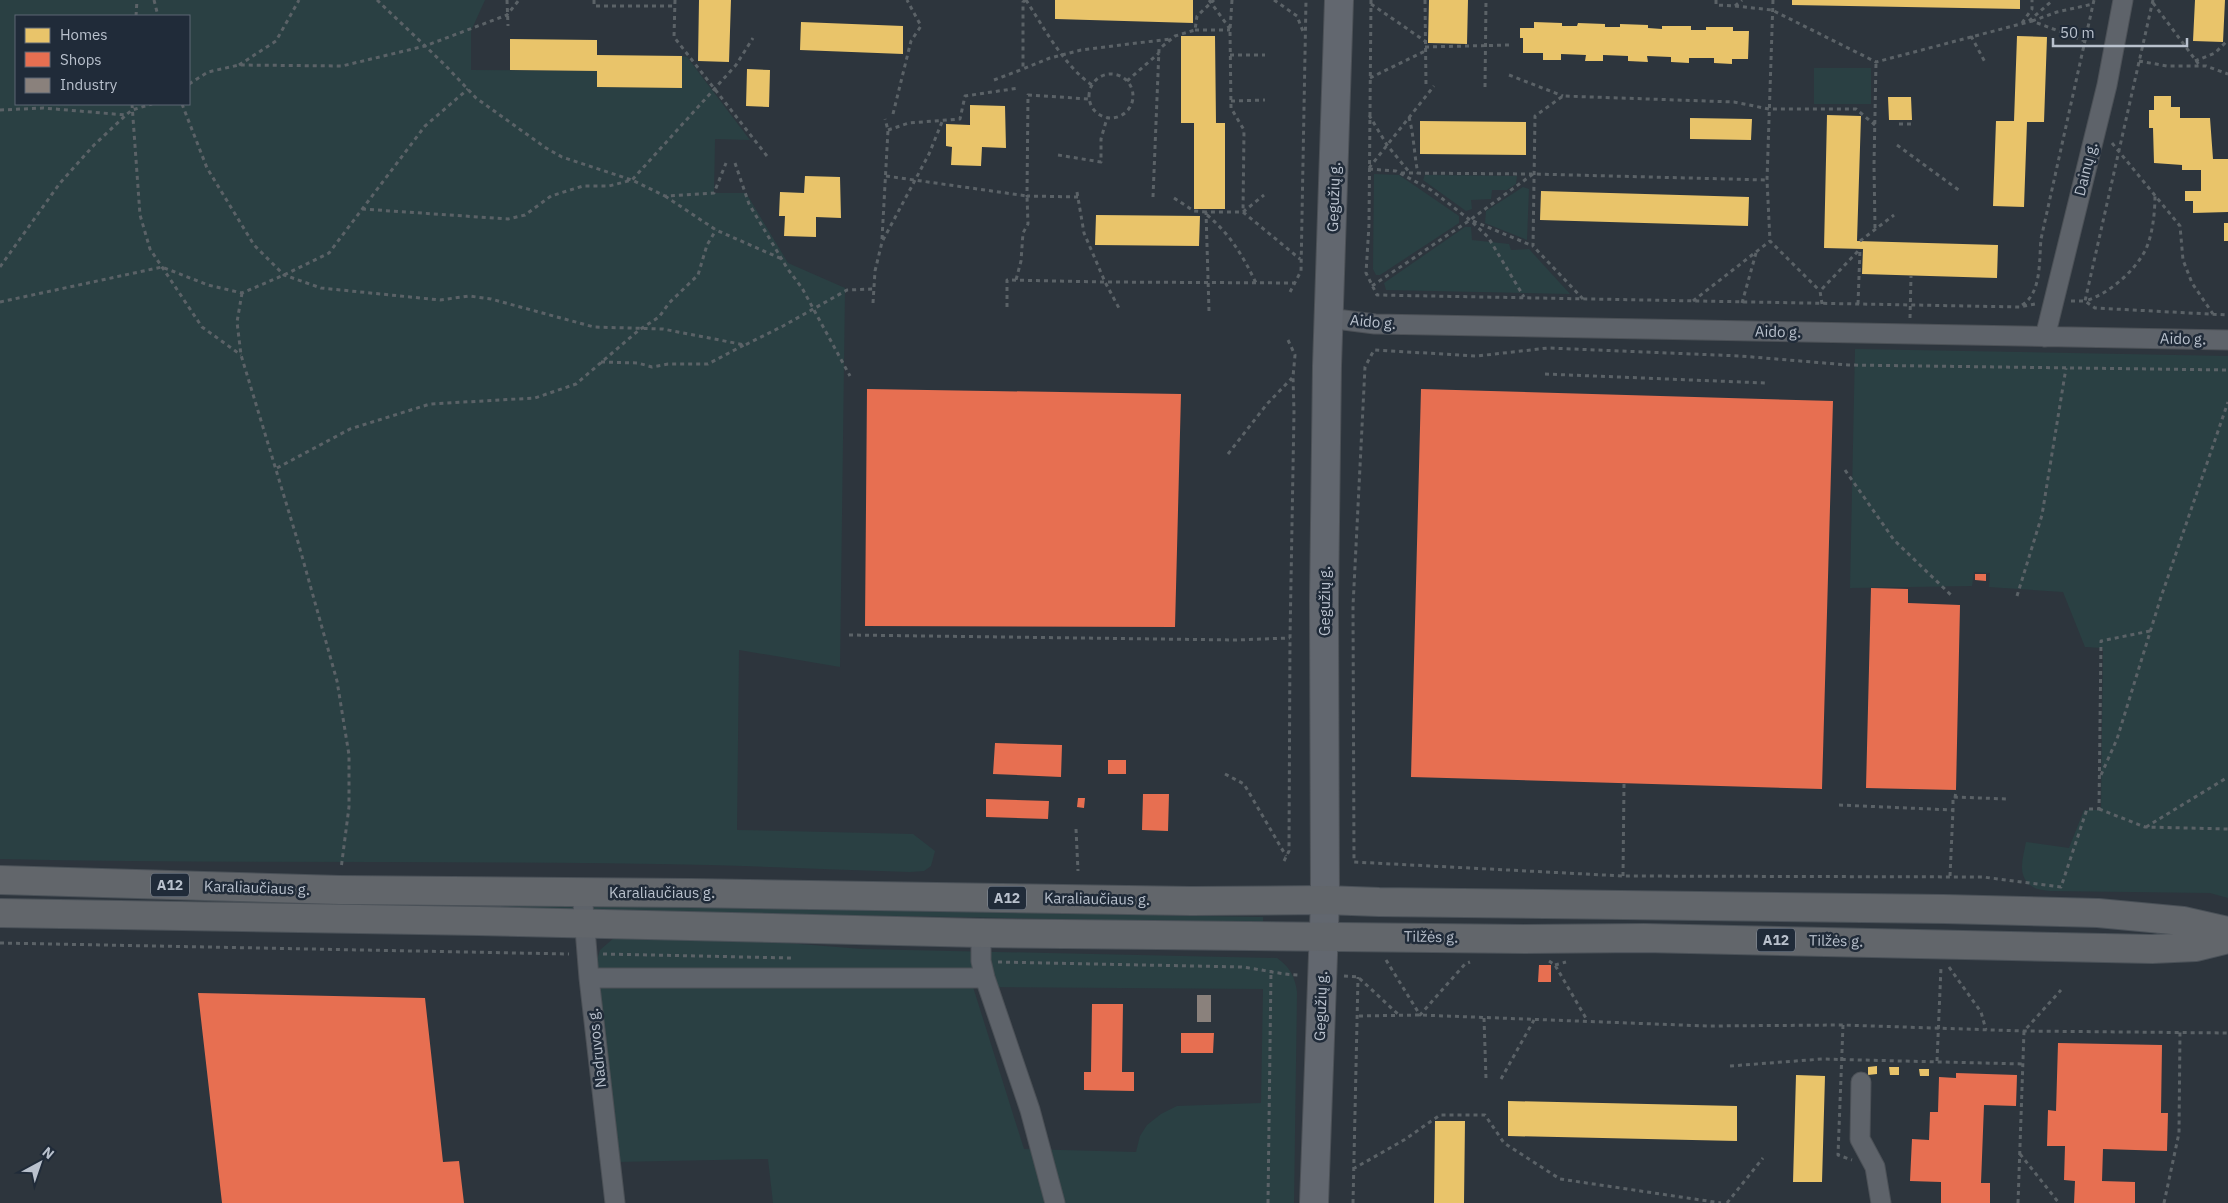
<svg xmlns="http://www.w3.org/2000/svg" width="2228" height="1203" viewBox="0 0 2228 1203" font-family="'IBM Plex Sans',sans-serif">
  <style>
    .green { fill: #2a4043; fill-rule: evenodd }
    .homes { fill: #e9c46a }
    .shops { fill: #e76f51 }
    .industry { fill: #8a817c }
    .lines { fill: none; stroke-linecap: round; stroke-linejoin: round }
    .minor-casing { stroke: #4c5157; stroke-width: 21 }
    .secondary-casing { stroke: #4c5157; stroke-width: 30 }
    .trunk-casing { stroke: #4a5158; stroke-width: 30 }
    .path { stroke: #5b6267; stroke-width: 3; stroke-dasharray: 4 4; stroke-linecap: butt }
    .minor { stroke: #5e636a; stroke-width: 19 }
    .secondary { stroke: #62676f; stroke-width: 28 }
    .trunk { stroke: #62666b; stroke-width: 28 }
    .labels { text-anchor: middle; stroke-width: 5; stroke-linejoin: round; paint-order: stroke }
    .shield { fill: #202b39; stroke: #8b94a1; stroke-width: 1 }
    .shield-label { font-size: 14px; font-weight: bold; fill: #b9c1cd }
    .street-label { font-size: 15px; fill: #b9c1cd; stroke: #202b39 }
  </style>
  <rect width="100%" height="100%" fill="#2d353d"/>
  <path class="green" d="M0,0h485l-14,31v39l126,1v16l84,1 1,-32 5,1 63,83 -35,-1 -1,54h32l42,70 57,25 -5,379 -101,-17 -2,180 176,4 22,17 -4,15 -7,5 -14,1c-67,-2 -134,-5 -201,-7 -236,-5 -473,-1 -709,-6zM16,16h173v88h-173z
    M1814,68h57v36h-57z
    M1374,174l25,1 60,41v7l-79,52h-4l-3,-6z
    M1425,175l92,1 -1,8 -9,6h-15l-1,9 -20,1 1,9 -6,2 -43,-31z
    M1523,187l6,2 -2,51 -42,-17 1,-12z
    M1465,227h6l1,13 37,4 2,6 18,-1 41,45 -184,-4 -2,-7z
    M1855,349l373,7v542l-18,-5 -160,-2c-5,-1 -13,-1 -17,-4 -17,-10 -10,-29 -7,-45l43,6 15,-38h17l2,-162 -18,-1 -22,-55 -74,-5 1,-14 -16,-1 -2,14 -122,2z
    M375,901l888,16v6l-886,-17 -4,-3z
    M615,937h95l152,12 415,9c13,9 18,19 20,34l-3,211h-521l-5,-44 -152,3 -20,-199 4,-13zM973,987l290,2 -2,114 -84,3 -16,8 -14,11 -7,11 -4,16 -112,-3z"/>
  <path class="homes" d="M699,0h32l-2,62 -31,-1z
    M1055,0h138v23l-138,-4z
    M1429,0h39l-1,44 -39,-1z
    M1792,0h228v9l-228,-4z
    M2195,0h30l-2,42 -30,-1z
    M801,22l102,4v28l-103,-4z
    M1534,22l28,1v3h15l1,-3 27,1v3h15v-3l28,1v3l14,1v-3h29v4h15v-3h27v4h16l-1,28h-16v5l-18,-1v-5h-25v5l-18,-1v-5l-24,-1 1,6 -20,-1v-5l-25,-1v6h-18l1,-6 -25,-1v6h-18v-7h-20v-15h-3v-10h14z
    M1181,36h34l1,87h9v86h-31v-86h-13z
    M2017,36l30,1 -3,85h-17l-3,85 -31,-1 3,-85h18z
    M510,39l87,1v15l85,1v32l-85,-1v-16l-87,-1z
    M747,69l23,1 -1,37 -23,-1z
    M2154,96h17v11h9v11h30l3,41h15v53l-35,1v-12h-8v-10h16v-21h-19v-5l-28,-2 -1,-35h-4v-18h5z
    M1888,97h23l1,23h-23z
    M970,105l35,1 1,42 -24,-1 -1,19 -30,-1 1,-18 -6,-1v-22l24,1z
    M1827,115l34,1 -4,125 141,4 -1,33 -135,-4 1,-25 -39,-1z
    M1690,118l62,1 -1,21 -61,-1z
    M1420,121l106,1v33l-106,-1z
    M805,176l35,1 1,41 -25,-1v20l-32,-1 1,-20h-6l1,-24 24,1z
    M1541,191l208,6 -1,29 -208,-6z
    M1096,215l104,1 -1,30 -104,-1z
    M2224,223h4v18h-4z
    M1877,1066v8l-9,1v-8z
    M1889,1067h10v8h-9z
    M1919,1069h10v7h-9z
    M1796,1075l29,1 -3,106h-29z
    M1508,1101l229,5v35l-229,-5z
    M1435,1121h30l-1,82h-30z"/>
  <path class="shops" d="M867,389l314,5 -6,233 -310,-1z
    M1421,389l412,12 -11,388 -411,-12z
    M1975,574h11v7l-11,-1z
    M1871,588l37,1v14l52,2 -4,185 -90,-2z
    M995,743l67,2 -1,32 -68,-3z
    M1108,760h18v14h-18z
    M1143,794h26l-1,37 -26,-1z
    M1078,798h7l-1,10 -7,-1z
    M986,799l63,2 -1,18 -62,-2z
    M1539,965h12v17h-13z
    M198,993l227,5 18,164 16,-1 5,42h-242z
    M1092,1004h31l-1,68h12v19l-50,-1v-18h7z
    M1181,1033h33l-1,20h-32z
    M2058,1043l104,2 -1,68h7l-1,38 -64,-2 -1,32 33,1v21h-61l1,-22 -11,-1 1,-34h-18l1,-36 8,1z
    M1956,1073l61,2 -1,31 -32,-1 -3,78h9v20h-49v-21l-31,-1 2,-42 17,1 1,-28h8l1,-35 17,1z"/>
  <path class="industry" d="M1197,995h14v27h-14z"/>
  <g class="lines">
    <defs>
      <path id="minor" d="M1328,318l47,6 853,16
        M2045,337l62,-252 16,-85
        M582,892l7,86 26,225
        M981,933v28l4,17 45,132 25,93
        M589,978h396
        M1861,1082l-1,57 15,28 6,36"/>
      <path id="secondary" d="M1314,1203l11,-303 -1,-299 3,-235 12,-366"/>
      <path id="trunk" d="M0,880l340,10 350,3 501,8 134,-1 54,2 565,7 154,4 85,8 45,10
        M0,913l478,8 503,12 543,6 120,-1 508,11 44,-2 32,-8"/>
    </defs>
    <use href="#minor" class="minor-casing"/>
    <use href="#secondary" class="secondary-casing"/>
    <use href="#trunk" class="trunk-casing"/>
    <path class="path" d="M154,0l4,16
      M377,0l68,65 31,33 70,50 16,9 70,23 33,16 49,-3 12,-30
      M507,0l1,26
      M594,0v6h81
      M675,0l-1,37 93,119
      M1026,0l-3,2v67l27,-11 31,-8 89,-11
      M1026,0c18,28 39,67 66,85
      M1209,0l21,29
      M1232,0l-2,30 1,78 13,22 -1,82
      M1274,0l23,16 7,18
      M1371,0l-2,225 -3,48 11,22 643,12 15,-3
      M1425,0l1,86
      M1716,0v5l19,1 7,-6
      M1773,0l-6,180 3,61 50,50
      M2153,0l-68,301c24,-7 50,-30 61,-52 7,-16 9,-38 9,-54
      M2153,3l47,63
      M1371,4l54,37
      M1735,6l37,4 104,52 156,-41 53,20
      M136,16l1,-16
      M2029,21l24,-21
      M2032,21l25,-9 36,-8
      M2022,23l10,-14v-9
      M1195,30h35
      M1971,36l15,28
      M1425,47l84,-2
      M1230,55h35
      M2139,61l28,5h39l22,8
      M2195,61l20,-8 13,-13
      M239,65l37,-24 23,-41
      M1089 96a22 22 0 1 1 44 0a22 22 0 1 1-44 0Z
      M1509,75l54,21
      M1370,78l55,-27
      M994,80l29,-11
      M1127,81l32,-28
      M189,84l19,-12 31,-7 103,1 83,-20 82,-31 12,-15
      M1485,87l1,-87
      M1231,101l34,-1
      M132,104l8,111 10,34 52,78 39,28
      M182,104l25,64 47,77 30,30 37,13 119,12 29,-4 22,3 103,28 69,2 82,16 38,-19 64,-36 26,-1
      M0,110l43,-2 83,7 6,-5 20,-6
      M893,114l18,-73 10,-15 -14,-26
      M1369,115l18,30 23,28
      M1409,117c5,19 5,37 9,57
      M1899,124h15
      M888,130l21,-7 51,-4 5,-23 54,-8
      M2112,143l68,83 3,34 9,23 21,31
      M1897,145l63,46
      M1058,155l43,7v-23l6,-21
      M735,163l14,41 38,64 15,20 48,88
      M1369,168l65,-82
      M1369,169l27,2 35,19 39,30 18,17 36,60
      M1401,173l131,1
      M886,176l141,20 1,28 -5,9 -2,28 -5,19
      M1077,192l7,41 21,49 15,28
      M665,196l51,34 66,29
      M1078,197l-51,-1 1,-101 61,4
      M1153,197l6,-148 16,-13 20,-6 2,-14 17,-16
      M1174,198l20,13 12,1
      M362,209l146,10 17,-4 26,-19 32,-10h26l23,-6 104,-115 17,-27
      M1243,212l21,-17
      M1207,215c23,19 36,41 49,68
      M1473,221l60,25
      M1875,228l-1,-63 2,-103
      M882,239l6,-109 -3,-11
      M1860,241l34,-26
      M0,267l60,-84 34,-38 32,-30
      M1372,286l98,-66 63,-46 234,6
      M1290,292l11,-21 5,-271
      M242,293l-5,29 4,33 57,187 39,139 12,74v52l-8,62
      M1583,299l-50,-53 2,-130 28,-20 171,6 35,7h87l19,16
      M1693,301l77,-60
      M2071,301h14l10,7 133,7
      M0,302l162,-35 46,18 34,8 42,-18 45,-22 96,-127 43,-37
      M873,303l2,-32 7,-29 47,-88 13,-32
      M1742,303l14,-50
      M1822,304l-2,-13 40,-42
      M1858,304l2,-54
      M2022,305c20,-12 17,-46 19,-66l53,-239
      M1007,307v-27l98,2 191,1
      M1209,311l-3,-99h37l57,47
      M1910,318l1,-42
      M601,362l37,1 14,4 16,-3h40l36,-19
      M1545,374l220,9
      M1228,454l39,-50 25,-26
      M277,468l73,-39 80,-25 105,-6 41,-14 63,-54 20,-13 10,-14 29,-28 9,-30 9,-15
      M1845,470l49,70 57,55
      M2017,596l25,-81 24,-147
      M2150,631l-49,10 -2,168h-12l-26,78 -78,-10 -360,-1 -269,-14 -1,-256 12,-239 9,-17 103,6 71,-8 192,8 108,9 380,5
      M849,635l386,5 55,-2
      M1225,774l19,10 42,72
      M2101,775l16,-36 43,-139 68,-198
      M1955,798l1,-8
      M1839,805l114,5v-13l55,2
      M2099,809l46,18 83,2
      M2146,827l82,-50
      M1076,829l2,42
      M1284,861l5,-10 1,-213 4,-226 -1,-35 2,-22 -7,-15
      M1623,876l1,-93
      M1950,876l3,-66
      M0,943l569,11
      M603,954l189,4
      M1386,960l34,55 45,-51 5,-2
      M1549,961l6,4 32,55
      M998,962l243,5c20,2 40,8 60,8
      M1555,965l11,-3
      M1949,967l32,45 5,18
      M1344,976l14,1 42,39
      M1359,1016l61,-1 287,11 136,-1 181,6 204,2
      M1484,1018l2,61
      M1843,1025l-5,130 14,5
      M1937,1061l4,-94
      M1730,1066l92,-7 201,5
      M1501,1079l33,-59
      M2020,1154l39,49
      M1353,1169l51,-29 36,-25h45l19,28 56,36 161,24
      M1268,1203l3,-233
      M1353,1203l5,-226
      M1727,1203l36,-45
      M2018,1203l6,-172 37,-41
      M2164,1203l15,-70 1,-101"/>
    <use href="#minor" class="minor"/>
    <use href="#secondary" class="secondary"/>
    <use href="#trunk" class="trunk"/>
  </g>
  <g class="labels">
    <g class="shield">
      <rect x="151" y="873.5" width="38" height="23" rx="4"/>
      <rect x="988" y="886.5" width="38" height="23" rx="4"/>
      <rect x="1757" y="928.5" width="38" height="23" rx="4"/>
    </g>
    <g class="shield-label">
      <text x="170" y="890">A12</text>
      <text x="1007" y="903">A12</text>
      <text x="1776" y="945">A12</text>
    </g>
    <g class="street-label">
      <text transform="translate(2086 169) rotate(-76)" y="5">Dainų g.</text>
      <text transform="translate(1334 197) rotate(-88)" y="5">Gegužių g.</text>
      <text transform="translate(1373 322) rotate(5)" y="5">Aido g.</text>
      <text transform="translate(1778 332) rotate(1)" y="5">Aido g.</text>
      <text transform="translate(2183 339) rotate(1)" y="5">Aido g.</text>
      <text transform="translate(1325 601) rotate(-90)" y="5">Gegužių g.</text>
      <text transform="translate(257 888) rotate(2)" y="5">Karaliaučiaus g.</text>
      <text x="662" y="898">Karaliaučiaus g.</text>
      <text transform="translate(1097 899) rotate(1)" y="5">Karaliaučiaus g.</text>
      <text transform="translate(1431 937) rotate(1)" y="5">Tilžės g.</text>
      <text transform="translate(1836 941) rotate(1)" y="5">Tilžės g.</text>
      <text transform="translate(1321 1006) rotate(-88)" y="5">Gegužių g.</text>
      <text transform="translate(597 1048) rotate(-96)" y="5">Nadruvos g.</text>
    </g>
  </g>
  <rect x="15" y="15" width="175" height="90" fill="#202b39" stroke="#5d6774"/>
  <rect x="25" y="28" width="25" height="15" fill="#e9c46a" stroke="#5d6774"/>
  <text x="60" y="40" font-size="15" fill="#b9c1cd">Homes</text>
  <rect x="25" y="52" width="25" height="15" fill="#e76f51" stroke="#5d6774"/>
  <text x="60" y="65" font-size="15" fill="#b9c1cd">Shops</text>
  <rect x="25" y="78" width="25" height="15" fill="#8a817c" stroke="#5d6774"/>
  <text x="60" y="90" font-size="15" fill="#b9c1cd">Industry</text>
  <g transform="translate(40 1163) rotate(40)" stroke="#202b39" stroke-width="4" paint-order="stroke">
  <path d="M0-4L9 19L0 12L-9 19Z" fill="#b9c1cd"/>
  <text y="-8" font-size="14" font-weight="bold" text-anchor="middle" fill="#b9c1cd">N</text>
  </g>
  <path d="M2053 38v8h134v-8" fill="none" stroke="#b9c1cd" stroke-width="2.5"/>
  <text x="2060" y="38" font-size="15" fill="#b9c1cd" stroke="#202b39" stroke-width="4" paint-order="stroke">50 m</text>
</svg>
